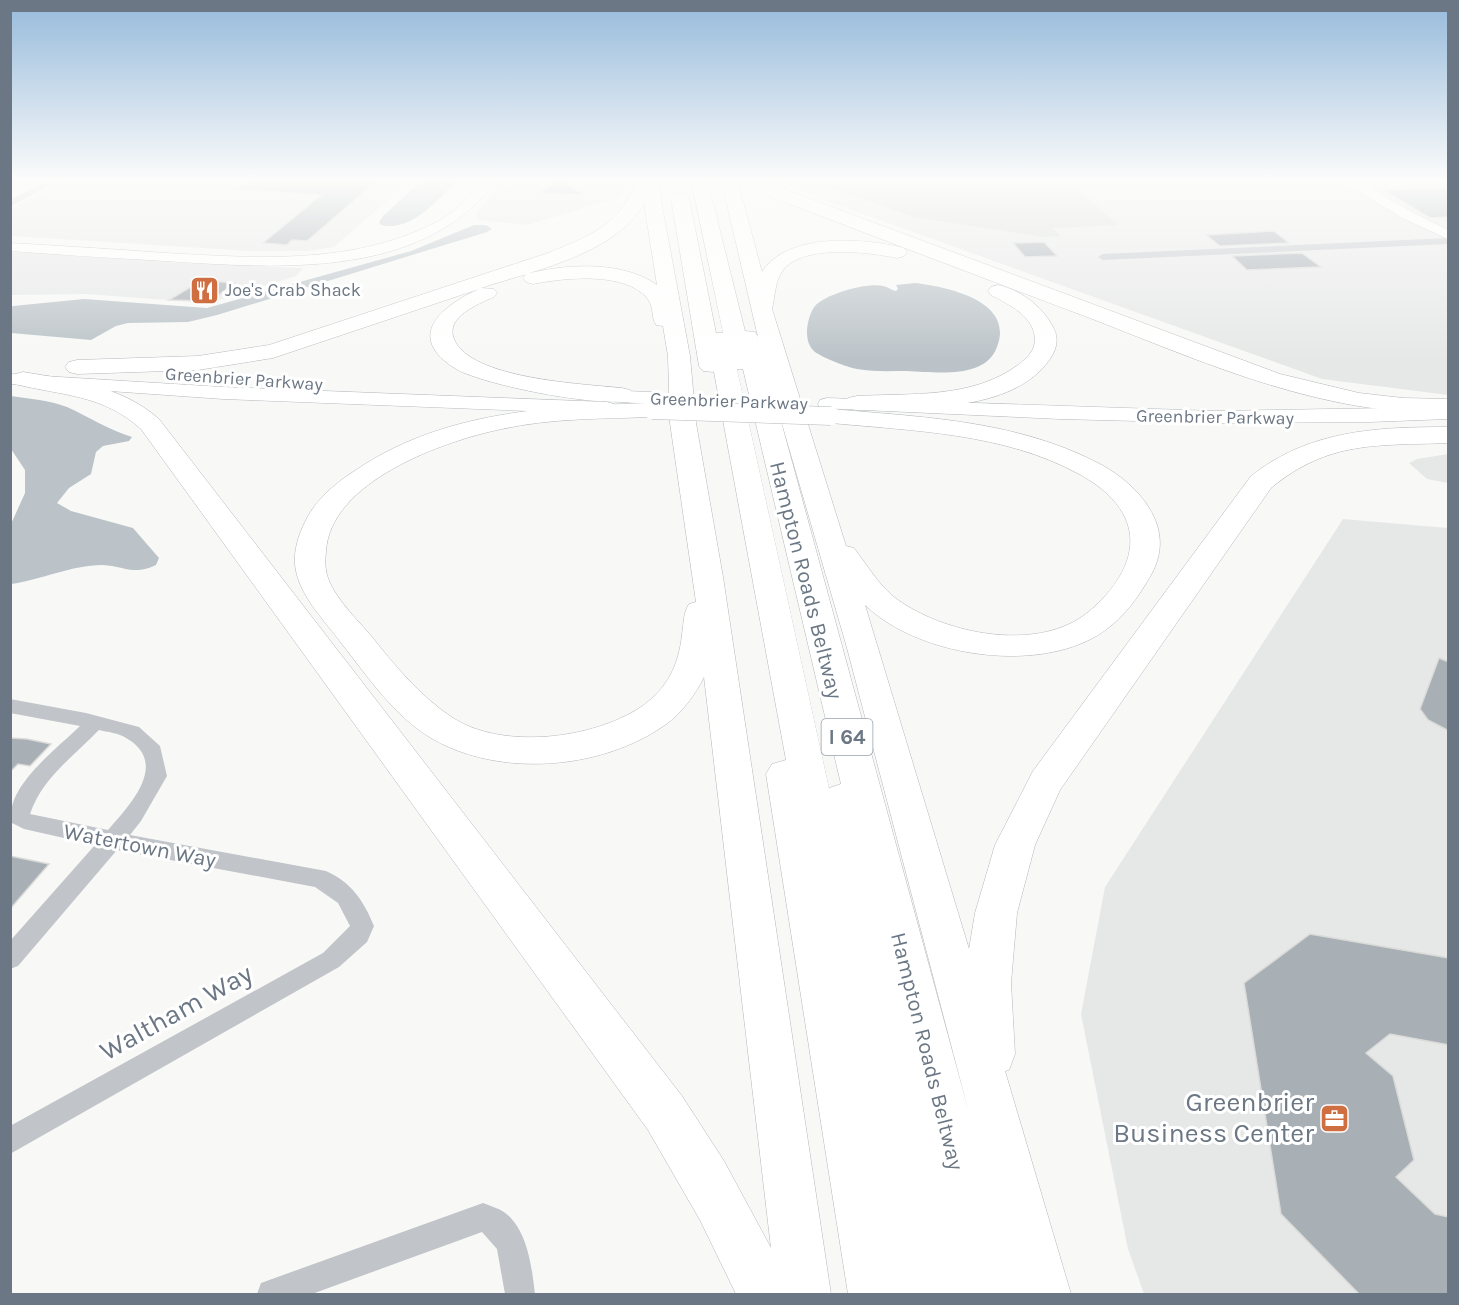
<svg xmlns="http://www.w3.org/2000/svg" width="1459" height="1305" viewBox="0 0 1459 1305" font-family="Karla,sans-serif">
  <style>
    .built { fill: #e6e8e7 }
    .green { fill: #d8ddd6 }
    .water { fill: #bbc3c8 }
    .building { fill: #a8afb5; stroke: #dadbd9; stroke-width: 1.5 }
    .lines { fill: none; stroke-linecap: round; stroke-linejoin: round }
    .secondary-casing { stroke: #b3b8bc; stroke-width: 1 }
    .highway-casing { stroke: #b4b7bb; stroke-width: 1 }
    .street { fill: #c1c4c8; fill-rule: evenodd }
    .secondary { fill: #fff; fill-rule: evenodd }
    .highway { fill: #fff; fill-rule: evenodd }
    .secondary-bridge-casing { stroke: #b3b8bc; stroke-width: 19; stroke-linecap: butt }
    .secondary-bridge { stroke: #fff; stroke-width: 18 }
    .labels { text-anchor: middle; stroke-width: 6; stroke-linejoin: round; paint-order: stroke }
    .far-poi-label { font-size: 18px; fill: #6b7784; stroke: #fff; text-anchor: start }
    .far-street-label { font-size: 18px; fill: #6b7784; stroke: #fff }
    .shield { fill: #fff; stroke: #97a0a9; stroke-width: 1.5 }
    .shield-label { font-size: 21px; font-weight: bold; fill: #6b7784 }
    .street-label { font-size: 22px; fill: #6b7784; stroke: #fff }
    .near-street-label { font-size: 27px; fill: #6b7784; stroke: #fff }
    .near-poi-label { font-size: 27px; fill: #6b7784; stroke: #fff; text-anchor: end }
  </style>
  <rect width="100%" height="100%" fill="#f8f9f7"/>
  <path class="built" d="M65,179h347l-78,68 -26,4h-59l-238,-15 -1,-27z
    M502,179h127l-7,16 -5,3 -90,27 -50,-5 -1,-6z
    M781,179h667v216l-126,-16 -509,-183z
    M10,252l174,11 119,5 -7,8 -87,27 -123,-9 -75,1z
    M1448,454v29l-21,-4 -18,-16 8,-4z
    M1343,519l105,9v766h-304l-16,-45 -47,-235 24,-127z"/>
  <path class="green" d="M918,179h149l51,46 -65,3 7,8 -16,1 -130,-20 -93,-32z"/>
  <path class="water" d="M423,179h35c-19,20 -46,53 -77,46l-2,-3 4,-6z
    M474,225h12l6,4 -5,3 -270,83 -29,7 -60,1 -12,3 -25,14 -80,-7v-26l2,-1 71,-7 123,9 204,-57z
    M915,283c33,4 100,18 82,64 -12,33 -62,25 -90,24 -16,0 -34,1 -50,-2 -11,-2 -33,-11 -42,-17 -6,-5 -8,-12 -8,-20 0,-8 3,-20 8,-26 10,-12 53,-24 68,-20 5,1 8,4 13,5l2,-2 -2,-4z
    M11,396c19,3 38,4 56,11 22,10 42,23 65,30l-3,4 -26,5 -7,6 -5,22 -22,14 -12,15 14,8 62,17 26,30 -3,7c-23,11 -31,1 -54,0 -30,0 -61,15 -91,19v-60l14,-31v-23l-14,-21z"/>
  <path class="building" d="M251,179h128l-72,62 -15,-1 -5,5 -24,-2 58,-48 -86,-6z
    M563,182l22,13 -45,-2 11,-10z
    M1449,188v29l-19,1 -47,-28z
    M1274,231l15,12 -69,3 -14,-11z
    M1044,242l13,14 -32,1 -12,-14z
    M1302,253l19,14 -74,3 -15,-14z
    M202,280l32,3 -20,16 -7,-1 -4,3 -34,-1z
    M1439,658l10,4v69l-21,-11 -8,-11z
    M10,738l17,1 24,5 -21,22 -12,-2 -8,8z
    M10,856l39,8 -39,45z
    M1310,934l139,24v87l-59,-11 -24,19 27,23 21,84 -18,17 39,37 14,3v77h-90l-78,-80 -37,-231z"/>
  <g class="lines">
    <defs>
      <path id="secondary" d="M485,179h13c-75,102 -221,89 -333,82 -52,-3 -103,-6 -155,-10v-8c52,3 104,6 155,10 93,5 192,13 277,-34 17,-10 30,-26 43,-40z
        M1339,179h15l58,33 36,18v9l-46,-21z
        M10,374l213,13 384,15 7,2 2,4 -2,4 -7,2 -384,-15 -213,-15z
        M597,390l54,2 7,2 2,4 -2,4 -7,2 -61,-4 -2,-4 2,-4z
        M827,398l388,13 233,-4v12l-78,3 -155,1 -155,-4 -240,-11 -2,-4 2,-4z"/>
      <path id="highway" d="M637,179h20l33,177 6,67 27,154 108,717h-95l-36,-74 -52,-90 -507,-701c-39,-35 -78,-33 -126,-45l-4,-5 4,-5 8,-2c48,8 97,13 136,47l523,677 42,65 47,87 -67,-571c-9,18 -22,36 -39,48 -64,45 -166,53 -234,13 -37,-22 -63,-61 -89,-94 -16,-22 -40,-45 -46,-73 -4,-19 3,-38 12,-55 11,-19 29,-34 48,-46 87,-59 194,-64 296,-67l9,2 3,5 -3,5 -9,2c-50,2 -101,1 -150,12 -59,12 -173,53 -176,123 -1,8 -1,15 1,23 7,23 30,44 45,62 24,30 49,60 81,81 50,32 140,21 188,-11 26,-18 38,-42 41,-73 2,-11 1,-21 7,-30l7,-2 -26,-179 -2,-67 -5,-30 -7,-1c-5,-8 -2,-19 -9,-27 -23,-27 -83,-20 -114,-14l-7,-2 -3,-4 3,-4c39,-10 96,-14 131,11l-13,-82c-27,51 -112,68 -163,85l13,1 3,4 -3,4c-16,7 -49,20 -40,42 16,40 129,45 168,49l8,2 4,5 -4,5c-30,8 -146,-15 -174,-31 -52,-32 -15,-63 23,-80l-206,69 -75,12 -121,4 -8,-2 -4,-5 4,-5 8,-2 121,-4 71,-11 279,-92c42,-17 74,-29 89,-74z
        M691,179h16l38,152 10,1 3,5 -37,-158h16l25,93c25,-40 102,-34 142,-24l3,4 -3,4 -7,2c-29,-6 -98,-15 -116,15 -6,10 -6,24 -9,36l74,237 8,2c13,17 24,36 40,49 43,33 122,51 173,28 15,-6 28,-18 39,-30 43,-49 26,-92 -27,-121 -75,-41 -165,-43 -248,-51l-9,-2 -3,-5 3,-5 9,-2c90,8 183,11 265,53 35,17 75,56 61,99 -3,11 -11,22 -17,32 -12,18 -29,36 -49,46 -64,33 -174,16 -226,-34l104,344 6,-36 20,-68 38,-74 218,-295c58,-46 126,-49 197,-49v16c-70,3 -119,-3 -177,45l-211,302 -25,55 -18,68 -6,70 4,71 -6,16 -4,1 66,223h-223l-82,-520 6,-10 14,-4 -72,-388 -11,-1 -4,-5 -28,-168 3,-4h12l3,4 27,135h7zM737,369h6l98,415 -12,4zM776,403l71,245 122,465z
        M741,179h21l27,12 491,183 79,19 44,5 45,1v14c-125,2 -238,-48 -353,-93 -106,-40 -212,-80 -318,-121l-34,-16z
        M998,285c22,5 43,20 54,40 7,12 6,22 -2,34 -38,55 -134,48 -193,51l-9,-2 -3,-5 3,-5 9,-2c54,-3 115,3 161,-31 9,-7 17,-14 17,-26 -1,-23 -27,-35 -44,-44l-3,-4 3,-4z"/>
    </defs>
    <use href="#secondary" class="secondary-casing"/>
    <use href="#highway" class="highway-casing"/>
    <path class="street" d="M50,179h11l-51,28v-7z
      M1448,238v6l-345,16 -5,-3 5,-3z
      M10,699l76,14 53,14 21,19 7,30 -26,45 -11,14 196,36c25,11 38,30 48,55l-7,16 -28,25 -329,187v-28l313,-173 27,-27 -12,-23 -23,-16 -198,-37 -99,116 -8,3v-28l85,-96 -71,-16 -12,-6c-9,-35 46,-75 68,-97l-70,-13zM99,730c8,2 20,3 27,8 44,25 4,67 -18,92l-78,-16c12,-36 44,-58 69,-84z
      M483,1203c7,3 15,5 21,9 24,17 28,57 31,82h-30l-8,-45 -15,-17 -170,62h-55l4,-11 11,-4z"/>
    <use href="#secondary" class="secondary"/>
    <use href="#highway" class="highway"/>
    <defs>
      <path id="secondary-bridge" d="M652,410l179,6"/>
    </defs>
    <use href="#secondary-bridge" class="secondary-bridge-casing"/>
    <use href="#secondary-bridge" class="secondary-bridge"/>
  </g>
  <linearGradient id="sky" x2="0" y2="1"><stop stop-color="#96badb"/><stop offset="0.5" stop-color="#fcfcfb"/><stop offset="1" stop-color="#fcfcfb" stop-opacity="0"/></linearGradient>
  <rect width="1459" height="361" fill="url(#sky)"/>
  <defs>
    <symbol id="restaurant-square" viewBox="-11 -11 22 22"><rect x="-9" y="-9" width="18" height="18" rx="4" fill="#cf6e40" stroke="#fff"/><path d="M-5-6h1v4h1v-4h1v4h1v-4h1v5L-1.5 .5V6h-2V.5L-5-1ZM5-6V6H3V1.5H1.5Q1.5-4 5-6Z" fill="#fff"/></symbol>
    <symbol id="office-square" viewBox="-11 -11 22 22"><rect x="-9" y="-9" width="18" height="18" rx="4" fill="#cf6e40" stroke="#fff"/><path d="M-6-3h4V-5.5h4V-3h4V5H-6ZM-1-4.5V-3h2v-1.5ZM-6 0V1H6V0Z" fill="#fff"/></symbol>
  </defs>
  <g fill-rule="evenodd">
    <use href="#restaurant-square" x="188" y="274" width="33" height="33"/>
    <use href="#office-square" x="1318" y="1102" width="33" height="33"/>
  </g>
  <g class="labels">
    <g class="far-poi-label">
      <text x="225" y="296">Joe's Crab Shack</text>
    </g>
    <g class="far-street-label">
      <text transform="translate(244 379) rotate(4)" y="6">Greenbrier Parkway</text>
      <text transform="translate(729 401) rotate(2)" y="6">Greenbrier Parkway</text>
      <text transform="translate(1215 417) rotate(1)" y="6">Greenbrier Parkway</text>
    </g>
    <rect class="shield" x="821.5" y="719" width="51" height="36" rx="4.5"/>
    <g class="shield-label">
      <text x="847" y="744">I 64</text>
    </g>
    <g class="street-label">
      <text transform="translate(807 580) rotate(76)" y="8">Hampton Roads Beltway</text>
      <text transform="translate(140 845) rotate(11)" y="8">Watertown Way</text>
      <text transform="translate(928 1051) rotate(76)" y="8">Hampton Roads Beltway</text>
    </g>
    <g class="near-street-label">
      <text transform="translate(176 1012) rotate(-29)" y="9">Waltham Way</text>
    </g>
    <g class="near-poi-label">
      <text x="1314" y="1111">Greenbrier<tspan x="1314" dy="31">Business Center</tspan></text>
    </g>
  </g>
  <rect width="1459" height="1305" fill="none" stroke="#6b7784" stroke-width="24"/>
</svg>
